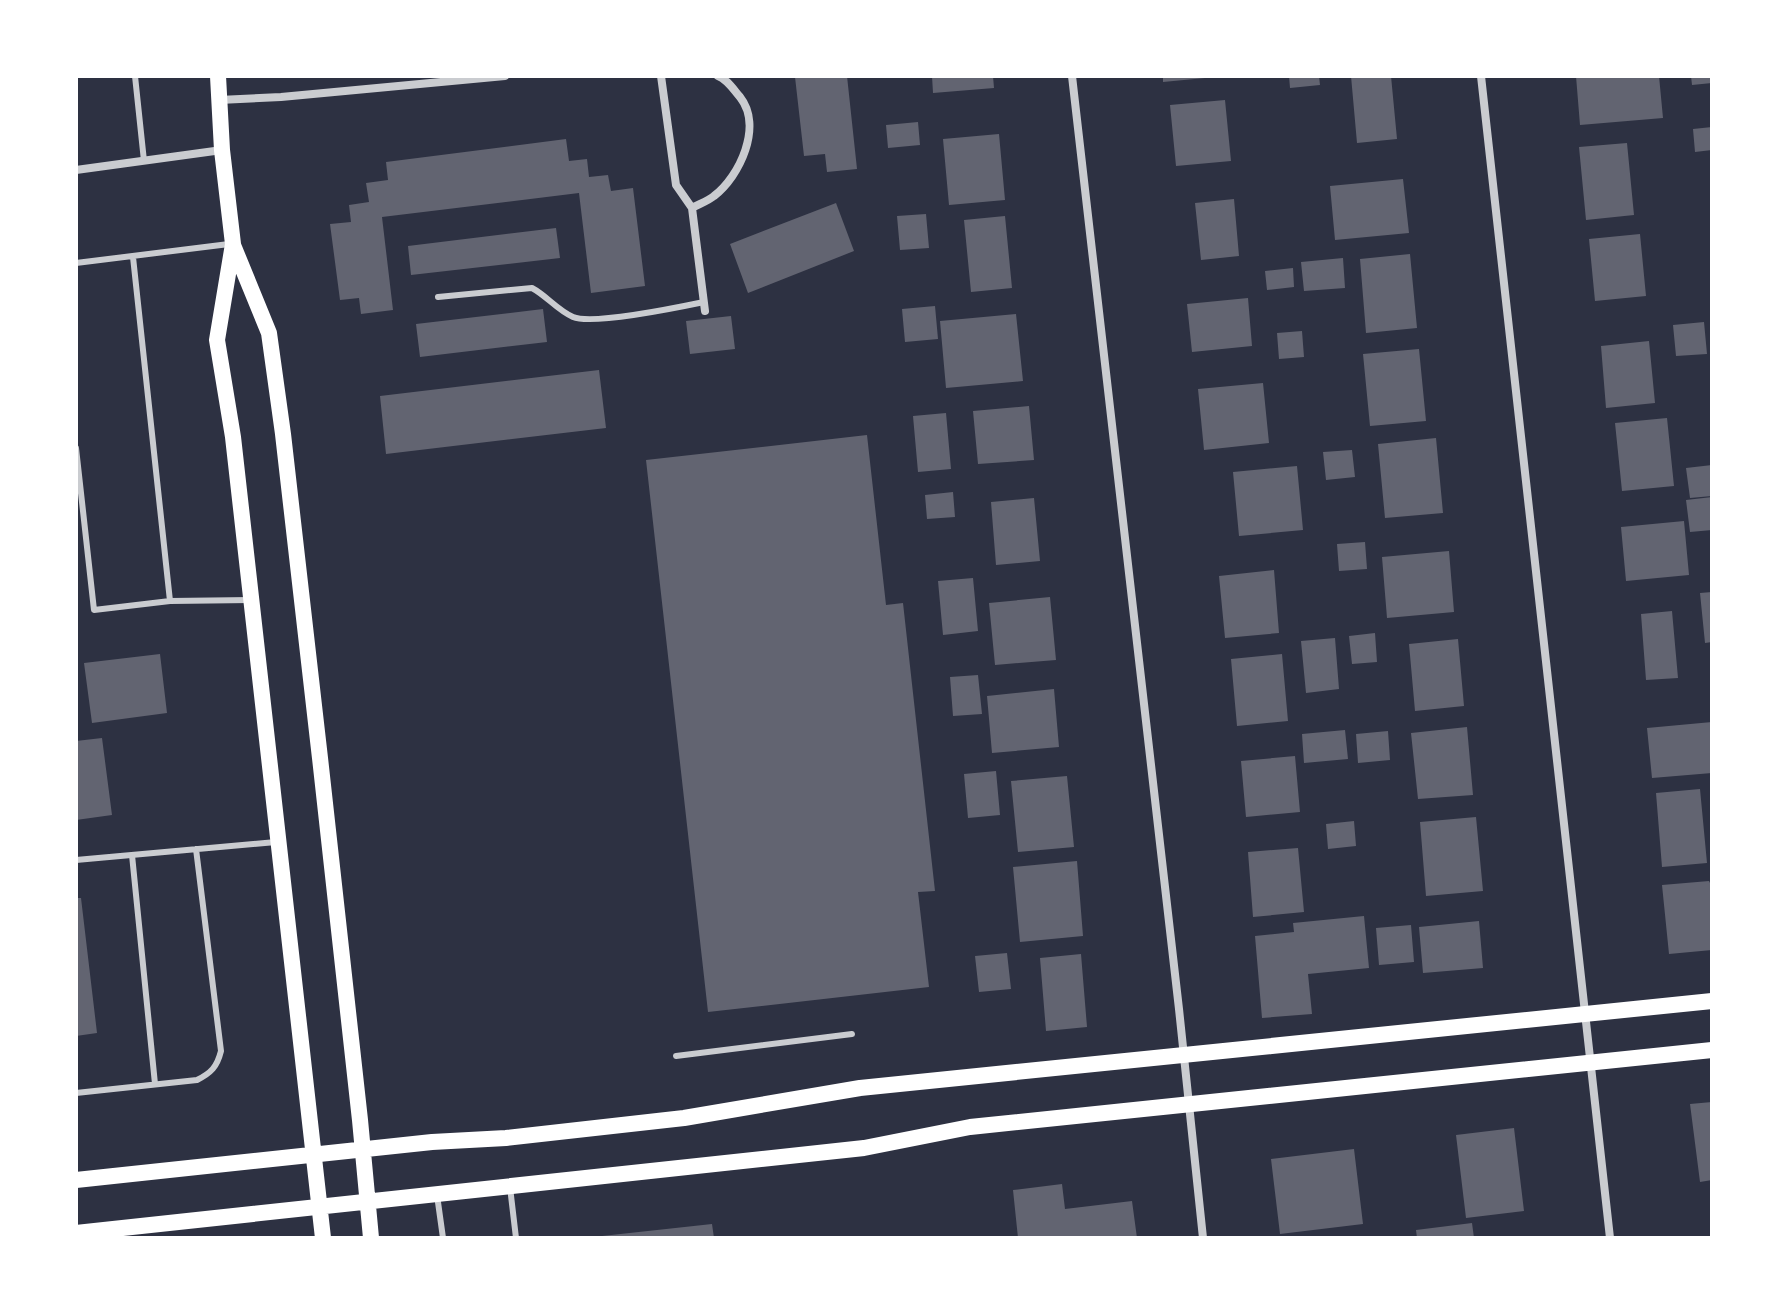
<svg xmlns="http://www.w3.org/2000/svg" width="1788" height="1314" viewBox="0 0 1788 1314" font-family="Barlow,sans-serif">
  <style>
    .building { fill: #626471 }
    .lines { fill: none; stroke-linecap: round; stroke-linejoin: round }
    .service { stroke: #caccd0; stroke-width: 6 }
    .minor { stroke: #caccd0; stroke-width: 8 }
    .secondary { stroke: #fff; stroke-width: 16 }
  </style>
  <rect width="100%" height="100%" fill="#2d3142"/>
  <path class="building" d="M801,76h46l10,93 -30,3 -2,-18 -21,2 -9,-79z
    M932,76h61l1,12 -61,5z
    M1163,76h42v2l-42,4z
    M1289,76h30l1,9 -30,3z
    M1351,76h40l6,63 -40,4z
    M1576,76h83l4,42 -83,7z
    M1691,76h21v7l-20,2z
    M1225,100l6,61 -55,5 -6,-61z
    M918,122l2,23 -32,3 -2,-23z
    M1712,127v23l-17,2 -2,-23z
    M999,134l6,66 -56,5 -6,-66z
    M566,139l3,22 18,-2 2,18 19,-2 3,16 22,-3 12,98 -54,7 -12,-100 -197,24 11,93 -32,4 -2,-16 -19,2 -10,-76 21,-2 -2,-17 20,-3 -3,-19 22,-3 -2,-18z
    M1627,143l7,72 -48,5 -7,-73z
    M1403,179l6,54 -74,7 -5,-54z
    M1234,199l5,57 -38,4 -6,-57z
    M836,203l18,48 -106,42 -18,-49z
    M926,214l3,34 -29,2 -3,-34z
    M1005,216l7,72 -41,4 -7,-72z
    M556,228l4,30 -149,17 -3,-29z
    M1640,234l6,62 -51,5 -6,-62z
    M1410,254l7,74 -51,5 -6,-74z
    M1343,258l2,30 -41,3 -3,-29z
    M1293,268l1,19 -27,3 -2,-19z
    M1248,298l4,48 -60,6 -5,-48z
    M935,306l3,33 -33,3 -3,-33z
    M543,309l4,33 -127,15 -4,-33z
    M1016,314l7,67 -77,7 -6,-67z
    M731,316l4,33 -45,5 -4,-33z
    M1704,322l3,32 -31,2 -3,-31z
    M1302,331l2,26 -25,2 -2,-26z
    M1649,341l6,62 -49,5 -5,-62z
    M1419,349l7,72 -56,5 -7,-72z
    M599,370l7,58 -220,26 -6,-58z
    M1263,383l6,60 -65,7 -6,-61z
    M1029,406l5,54 -56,4 -5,-53z
    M946,413l5,56 -33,3 -5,-56z
    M1667,418l7,68 -52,5 -7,-68z
    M867,435l19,170 17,-2 32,288 -17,1 11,95 -221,25 -62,-552z
    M1436,438l7,75 -58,5 -7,-74z
    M1352,450l3,27 -29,3 -3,-28z
    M1712,465v31l-22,2 -4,-30z
    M1297,466l6,64 -64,6 -6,-64z
    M953,492l2,25 -28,2 -2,-24z
    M1712,497v33l-22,2 -4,-32z
    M1034,498l6,63 -44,4 -5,-63z
    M1684,521l5,54 -63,6 -5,-54z
    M1365,542l2,27 -28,2 -2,-27z
    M1449,551l5,61 -67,6 -5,-61z
    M1274,570l5,63 -54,5 -6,-62z
    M973,578l5,53 -35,4 -5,-54z
    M1712,592v50l-7,1 -5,-50z
    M1050,597l6,63 -61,5 -6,-62z
    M1672,611l6,67 -32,2 -5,-66z
    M1375,633l2,29 -25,2 -3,-28z
    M1335,638l4,51 -33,4 -5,-52z
    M1458,639l6,67 -49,5 -6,-67z
    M160,654l7,59 -75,10 -8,-60z
    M1282,654l6,67 -51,5 -6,-67z
    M978,675l4,39 -29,2 -3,-39z
    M1054,689l5,58 -67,6 -5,-57z
    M1712,722v51l-60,5 -5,-50z
    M1467,727l6,68 -55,4 -7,-66z
    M1345,730l3,29 -44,4 -2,-29z
    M1388,731l2,29 -32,3 -2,-29z
    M102,738l10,77 -36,5v-79z
    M1295,756l5,56 -54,5 -5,-56z
    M996,771l4,44 -32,3 -4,-44z
    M1067,776l7,71 -56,5 -7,-71z
    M1700,789l7,74 -45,4 -6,-74z
    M1476,817l7,74 -57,5 -6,-74z
    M1354,821l2,25 -28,3 -2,-25z
    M1298,848l6,64 -51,5 -5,-65z
    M1077,861l6,75 -63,6 -7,-75z
    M1709,881l1,2h2v67l-43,4 -7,-69z
    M76,898h5l16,135 -21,3z
    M1364,916l5,52 -61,6 4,40 -50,4 -7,-82 39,-4 -1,-9z
    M1479,921l4,47 -60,5 -4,-46z
    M1411,925l3,37 -35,3 -3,-37z
    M1007,953l4,36 -32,3 -4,-36z
    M1081,954l6,73 -41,4 -6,-73z
    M1712,1102v78l-12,2 -10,-78z
    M1514,1128l10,83 -58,7 -10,-83z
    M1354,1149l9,75 -83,10 -9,-75z
    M1062,1184l3,25 67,-8 5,37h-119l-5,-48z
    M1472,1223l2,15h-57l-1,-8z
    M712,1224l2,14h-112v-2z"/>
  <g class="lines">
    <path class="service" d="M135,76l9,85
      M133,257l37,344
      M76,263l153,-19
      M438,297l94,-9c15,8 25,22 41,29 19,8 107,-10 131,-15
      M76,448l18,162 76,-9 81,-1
      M132,855l23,229
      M76,860l200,-18
      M676,1056l176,-22
      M76,1093l121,-13c14,-7 20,-13 24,-29l-25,-202
      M510,1187l6,51
      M437,1195l6,43"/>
    <path class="minor" d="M661,76l15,109 16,23 13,103
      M1072,76l107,933 24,229
      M1481,76l129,1162
      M219,100l62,-3 224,-21
      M76,170l146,-20
      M692,208c7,-4 16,-7 22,-12 26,-20 49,-70 26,-99 -7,-8 -12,-17 -22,-21"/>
    <path class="secondary" d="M218,76l4,74 11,94 -16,96 16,97 90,801
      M233,245l36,88 14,101 37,324 40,362 11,118
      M76,1180l356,-38 74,-4 178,-20 176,-30 852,-87
      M76,1233l788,-85 106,-21 742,-77"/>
  </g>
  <rect width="1788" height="1314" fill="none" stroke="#ffffff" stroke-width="156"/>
</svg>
